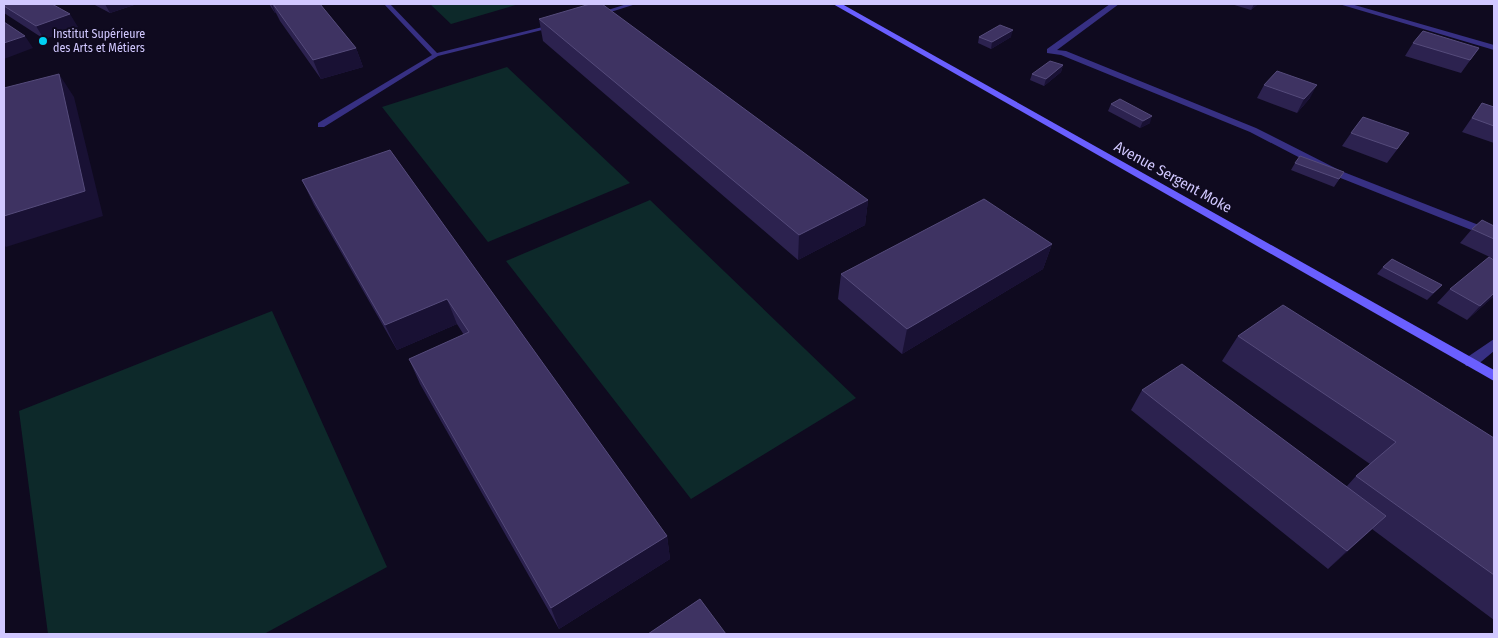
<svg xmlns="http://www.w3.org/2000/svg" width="1498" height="638" viewBox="0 0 1498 638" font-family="'Fira Sans Condensed',sans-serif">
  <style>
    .green { fill: #0d292a }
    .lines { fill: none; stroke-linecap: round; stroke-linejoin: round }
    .service { fill: #373083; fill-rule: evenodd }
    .minor { fill: #373083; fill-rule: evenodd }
    .secondary { fill: #6a5fff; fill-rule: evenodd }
    .wall { fill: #2c224f }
    .shaded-wall { fill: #191134 }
    .building { fill: #3e3362; stroke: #554b7b }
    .poi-dot { fill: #00d1f3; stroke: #0f0a1f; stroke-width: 2 }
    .labels { text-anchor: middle; stroke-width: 4; stroke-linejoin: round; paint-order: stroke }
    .far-poi-label { font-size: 12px; fill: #d1c8ff; stroke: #0f0a1f; text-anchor: start }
    .street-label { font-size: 15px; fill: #d1c8ff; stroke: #0f0a1f }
  </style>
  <rect width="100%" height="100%" fill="#0f0a1f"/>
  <path class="green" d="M430,4h89l-68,20z
    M507,67l123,116 -142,59 -106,-135z
    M650,200l206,198 -165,101 -185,-238z
    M272,311l115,256 -123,67h-216l-29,-223z"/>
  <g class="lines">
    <path class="service" d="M384,4h6l47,49 118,-29 3,2 -120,30 -114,71h-6v-4l114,-68z
      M627,4h9l-38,12 -3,-2z"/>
    <path class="minor" d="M1110,4h9l-62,46 9,1 190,77 85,43 153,60v8l-161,-64 -83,-43 -189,-77 -14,-2v-4z
      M1339,4h12l143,41v5z
      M1494,339v12l-18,15h-10l-2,-4 2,-4z"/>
    <path class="secondary" d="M833,4h9l652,366v11z"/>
  </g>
  <path class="wall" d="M4,4l74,23 -34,12 -40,-26z
    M93,4h44l-27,9z
    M269,4h51l36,44 7,19 -42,12 -41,-58 -4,-8h-1z
    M1231,4h27l-7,6z
    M539,19l329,181 -3,25 -67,35 -255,-219z
    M979,37h32l-20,12 -13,-6z
    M1413,43l66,5 -18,25 -56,-17z
    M1063,65l-2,7 -17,14 -14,-6 2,-6z
    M1264,85l46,13 -13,15 -40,-15z
    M1482,103l12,4v36l-32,-11z
    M1111,104l39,19 -10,5 -32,-17z
    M1351,133l48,14 -12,16 -45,-17z
    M390,150l277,386 3,23 -111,70 -139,-245 -11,-25 55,-24 -7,-11 -60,26 -83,-145 -12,-25z
    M1295,163l49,9 -10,15 -43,-17z
    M1494,226v33l-34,-16 12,-14z
    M1052,244l-9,25 -141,85 -64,-55 3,-25z
    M1383,267l59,18 -15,15 -50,-26z
    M1450,289l44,7 -27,24 -30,-17z
    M1238,336l256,102v182l-122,-91 -44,40 -197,-159 11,-20 205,96 9,-10 14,-12 -148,-103z"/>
  <path class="shaded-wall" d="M105,4h32l-27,9z
    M271,4h1l4,9h-1z
    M1254,4h4l-7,6z
    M70,14l8,13 -34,12 -8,-13z
    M1013,30l-2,7 -20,12 1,-7z
    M25,36l8,12 -29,11v-16z
    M356,48l7,19 -42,12 -8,-19z
    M1063,65l-2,7 -17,14 2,-7z
    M59,74l15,23 29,119 -97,31 -2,-2v-29z
    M1317,85l-7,13 -13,15 7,-14z
    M1152,116l-2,7 -10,5 3,-7z
    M868,200l-3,25 -67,35 1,-25z
    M1052,244l-9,25 -141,85 5,-25z
    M1494,293v3l-27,24 13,-14z
    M447,299l10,25 -60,26 -12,-25z
    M1386,516l-19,18 -39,35 19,-18z
    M667,536l3,23 -111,70 -8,-21z"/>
  <path class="building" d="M4,4h48l18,10 -34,12 -32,-20z
    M273,4h47l36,44 -43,12z
    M590,4h12l266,196 -69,35 -260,-216z
    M4,22l21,14 -21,7z
    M1000,25l13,5 -21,12 -13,-5z
    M1423,31l56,17 -9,12 -57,-17z
    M1050,61l13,4 -17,14 -14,-5z
    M1277,71l40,14 -13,14 -40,-14z
    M59,74l26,117 -81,25v-128z
    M1120,99l32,17 -9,5 -32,-17z
    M1482,103l12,4v19l-22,-8z
    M1363,117l46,16 -12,16 -46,-16z
    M390,150l277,386 -116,72 -142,-249 60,-27 -22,-33 -62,26 -83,-145z
    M1300,156l44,16 -5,7 -44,-16z
    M984,199l68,45 -145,85 -66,-55z
    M1482,220l12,6v13l-22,-10z
    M1489,257l5,3v33l-14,13 -30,-17z
    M1392,259l50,26 -9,8 -50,-26z
    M1283,305l211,133v137l-138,-99 40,-34 -158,-106z
    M1182,364l204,152 -39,35 -205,-161z
    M700,599l26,35h-78z"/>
  <circle class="poi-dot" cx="43" cy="41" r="5"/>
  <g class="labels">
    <g class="far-poi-label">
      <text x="53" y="38">Institut Supérieure<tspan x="53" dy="14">des Arts et Métiers</tspan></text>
    </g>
    <g class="street-label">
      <text transform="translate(1173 177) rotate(29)" y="5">Avenue Sergent Moke</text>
    </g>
  </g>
  <rect width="1498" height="638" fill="none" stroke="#d1c8ff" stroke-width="10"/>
</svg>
